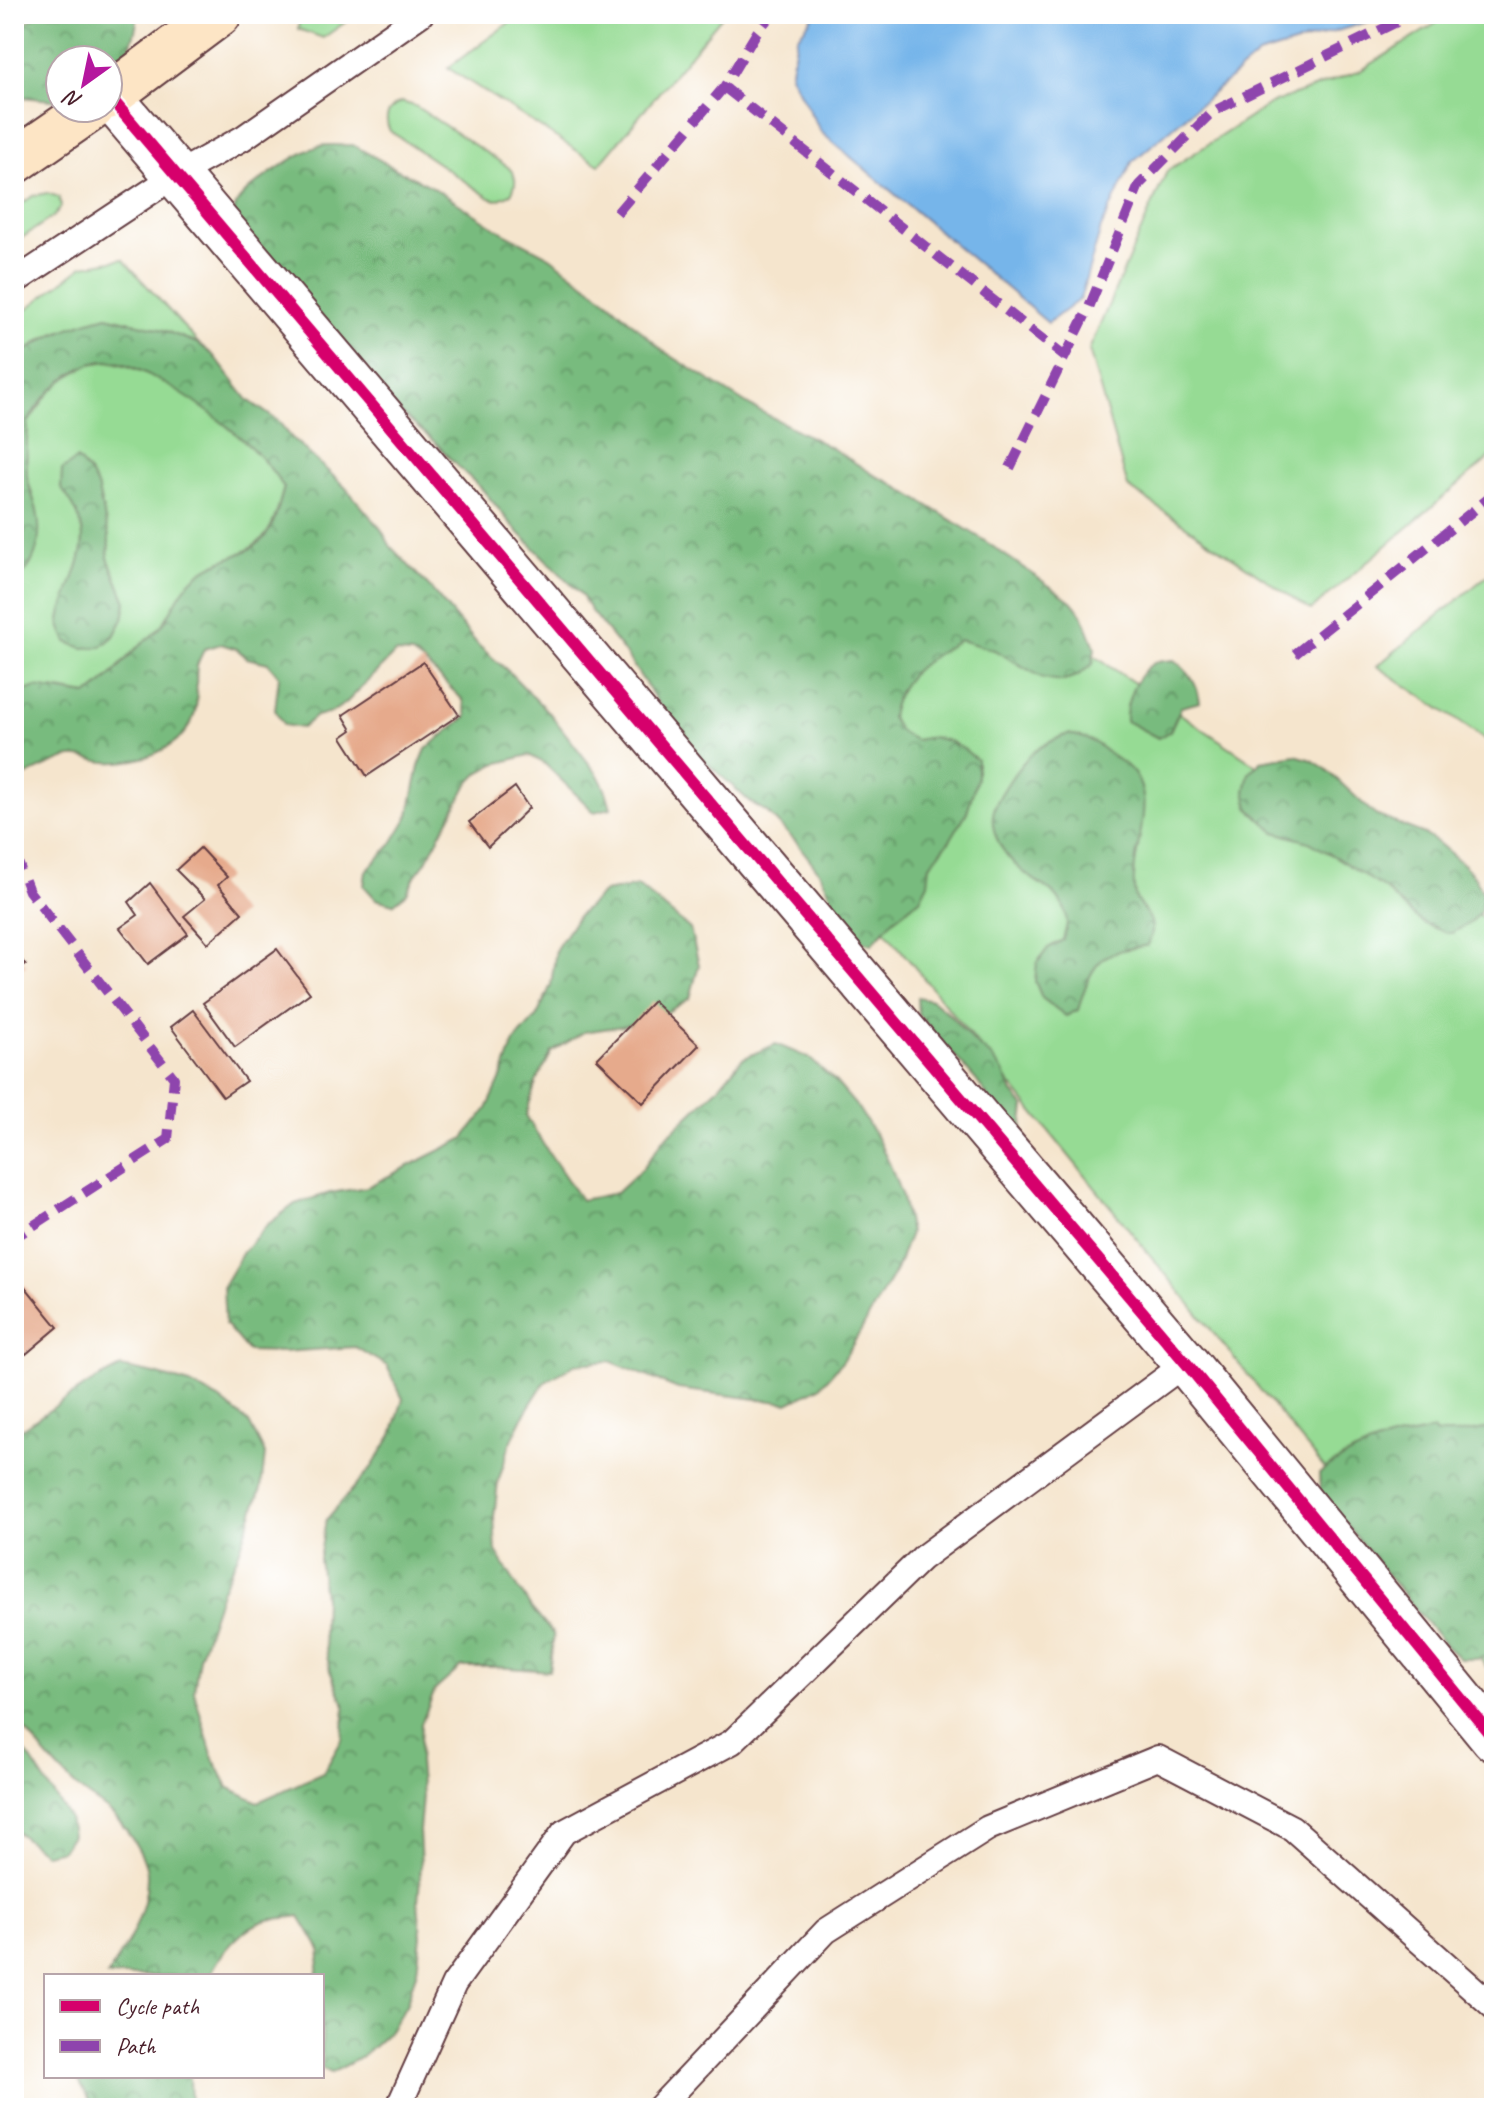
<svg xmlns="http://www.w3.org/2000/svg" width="1508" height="2122" viewBox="0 0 1508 2122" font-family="Caveat,sans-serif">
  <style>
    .grass { fill: #96db94; stroke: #707d60; stroke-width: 2; fill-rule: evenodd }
    .forest { fill: url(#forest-crowns); stroke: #616d54; stroke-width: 2 }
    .water { fill: #76b5ea; stroke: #606a8a; stroke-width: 2 }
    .building { fill: #e6aa8c }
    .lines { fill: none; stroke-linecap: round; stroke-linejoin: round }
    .service-casing { stroke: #643d43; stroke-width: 28 }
    .minor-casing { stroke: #643d43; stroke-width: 48 }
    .secondary-casing { stroke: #643d43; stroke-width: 48 }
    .service { stroke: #fff; stroke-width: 24 }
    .minor { stroke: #fff; stroke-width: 44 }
    .secondary { stroke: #fde5c5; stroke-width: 44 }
    .quiet { stroke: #8e44ad; stroke-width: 10; stroke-dasharray: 20 10; stroke-linecap: butt }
    .cycleway-casing { stroke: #fff; stroke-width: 17 }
    .cycleway { stroke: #d6006c; stroke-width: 12 }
  </style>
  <defs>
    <pattern id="forest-crowns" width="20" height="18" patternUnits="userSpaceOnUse" patternTransform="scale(2)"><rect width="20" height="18" fill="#78bb7e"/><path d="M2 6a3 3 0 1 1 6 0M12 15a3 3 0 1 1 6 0" fill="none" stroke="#649767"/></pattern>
  </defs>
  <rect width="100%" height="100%" fill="#fff"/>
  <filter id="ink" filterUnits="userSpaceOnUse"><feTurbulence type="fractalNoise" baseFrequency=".0125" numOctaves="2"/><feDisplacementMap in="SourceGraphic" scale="16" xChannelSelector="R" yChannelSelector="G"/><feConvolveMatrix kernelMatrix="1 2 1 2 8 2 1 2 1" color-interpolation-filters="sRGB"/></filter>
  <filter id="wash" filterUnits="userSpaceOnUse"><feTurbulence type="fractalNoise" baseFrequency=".006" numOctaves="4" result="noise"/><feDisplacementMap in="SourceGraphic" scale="32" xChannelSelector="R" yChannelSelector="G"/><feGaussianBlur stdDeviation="1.8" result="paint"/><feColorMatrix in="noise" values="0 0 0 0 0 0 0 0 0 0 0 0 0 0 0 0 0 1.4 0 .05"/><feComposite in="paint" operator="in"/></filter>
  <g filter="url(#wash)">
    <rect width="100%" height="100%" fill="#f5e5cd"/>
    <path class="grass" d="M300,14h57l-34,24 -25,-9z
      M521,14h203l-125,151 -151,-97z
      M1451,14h43v440l-183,156 -183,-123 -39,-137 78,-179 105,-68 88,-32z
      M401,102l14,4 93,61c9,9 9,16 3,27l-14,6 -7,-2 -100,-67c-7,-13 -2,-23 11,-29z
      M362,163l1132,762v751l-880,-1077z
      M47,193l12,4 2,10 -7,9 -40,27v-34l19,-13z
      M123,259l76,85 -36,-14 -56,-14 -52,17 -16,8 -25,19v-41l69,-53z
      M108,361c56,9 146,78 176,126 -5,16 -9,39 -21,51 -17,19 -48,20 -69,40 -14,13 -20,30 -31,46 -7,10 -18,16 -27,25 -17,16 -28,33 -49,46l-34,-6 -39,6v-113l7,-4 16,-67 -10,-34 -1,-18 2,-36 20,-29 13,-13 29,-17zM97,486l12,51 -1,21 18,44 -3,17 -9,17 -13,11 -19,-91 1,-19 -3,-18 -8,-17 -11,-14z
      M1494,570v175l-117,-79z"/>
    <path class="forest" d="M40,14h98c-2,25 -15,50 -30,70v-24h-48v41l-37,-4 -9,-14v-54z
      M353,145l45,25 33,16 73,47 46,24 56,42 56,51 88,56 80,41 46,29 15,7 88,54 65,45 27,19 11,13 13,33 -2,17 -16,12 -16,5 -18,-3 -49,-28 -34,-10c-34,20 -62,36 -69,77l8,14 16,9 17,-3 17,4 15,8 13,11v18l-10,34 -16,27 -21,26 -2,18 -8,16 -26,20 -22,25 -19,-5 -33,-66 -23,-30 -30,-31 -17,-10 -66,-60 -59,-89 -35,-43 -9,-16 -64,-63 -35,-42 -32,-30 -13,-15 -39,-33 -167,-189c2,-6 3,-13 6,-19 11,-17 64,-53 84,-57 10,-2 22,0 32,-1z
      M107,316l56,14 36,14 14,11 35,45 30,21 13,16 54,50 36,42 10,18 41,43 47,56 29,25 43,44 47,60 8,16 5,17 -17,4 -50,-49 -15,-8 -34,9 -15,8 -12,12 -43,79 -10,13 -8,17 -14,11 -17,-5 -12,-13 2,-15 25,-26 18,-30 10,-49 7,-17 41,-33 -4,-16 -37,-36 -14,-10 -17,-1 -48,49 -15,10 -16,4 -14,12 -18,-3 -9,-15 4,-34 -11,-13 -21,-5 -10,-9 -16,-5 -17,5c-2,6 -6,12 -7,17 -3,20 4,35 -5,55 -14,29 -54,43 -85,41 -12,0 -23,-7 -36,-5 -13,2 -43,18 -57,24v-86l22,-8 51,8c21,-13 32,-29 49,-46 9,-9 20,-15 27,-25 11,-16 16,-33 31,-46 21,-20 52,-21 69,-39 12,-13 16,-35 21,-51 -27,-45 -84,-85 -129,-110 -15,-8 -29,-16 -46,-17 -30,-1 -68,34 -80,60 -2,5 -1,12 -2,18 0,12 -1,24 0,37 2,12 7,23 10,35 6,25 0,56 -23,71v-222c28,-23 58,-35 93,-44z
      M77,459l11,12 9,15 12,51 -1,21 18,44 -3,17 -9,17 -13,11 -18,1 -16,-6c-2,-5 -6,-12 -7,-18 -1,-9 5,-21 8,-30 16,-46 26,-64 -7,-106l1,-18z
      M1174,660c15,12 23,22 26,42l-19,5 -11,24 -12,7 -32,-17c-1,-19 10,-48 28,-58 5,-2 14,-2 20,-3z
      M1068,734c21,3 27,8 43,21 5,4 11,7 16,11 34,30 5,79 7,117 0,5 1,14 3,18 6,10 14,14 15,27 1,5 -2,12 -4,17 -10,3 -22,3 -32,7 -24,7 -32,37 -38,58l-12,6 -24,-18 -7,-17 2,-18 11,-15 15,-8c1,-5 4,-13 4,-18 -1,-30 -29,-36 -47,-53 -16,-14 -32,-37 -26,-59 2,-9 9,-19 14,-27 18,-28 29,-37 60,-49z
      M1295,755l17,5 14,9 49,46 47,18 15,9 25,21 13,14 8,17 -2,17 -13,13 -16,9h-5l-22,-9 -14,-10 -26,-25 -46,-30 -30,-17 -34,-10 -26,-24 -4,-17 4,-18 12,-12z
      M638,886l52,43 9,36 -9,33 -31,19 -36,9 -39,6 -32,20 -16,30 -10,33 17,29 38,56 35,-7 27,-25 20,-28 55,-52 24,-29 34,-15 33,14 26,23 23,27 18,28 14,29 12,32 8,36 -14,37 -53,91 -23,26 -32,16 -110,-14 -68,-28 -35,3 -31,19 -19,30 -15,31 -12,38 -4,35 2,35 35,56 23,27 -5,36 -54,-4h-34l-26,23 -14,34 -2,38 3,34 -3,35 2,35 -3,36 3,34 -4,34 -11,35 -18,28 -26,24 -31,16 -9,-5v-92h-6l5,-25 -21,-35c-11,2 -22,2 -32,4 -25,6 -48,33 -58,56h-103c20,-30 41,-64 40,-102 -1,-18 -23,-50 -37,-62 -9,-8 -21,-14 -30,-22 -25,-22 -45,-48 -66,-73v-283l76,-51 31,-16 34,7 35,10 29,15 30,24 16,31 -4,34 -23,67 -16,34 -23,68 -5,34 19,67 15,29 30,15 65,-29 19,-33 3,-34 -15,-35 -7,-36 1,-39 -5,-37 7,-39 46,-53 20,-32 11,-36 -16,-33 -32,-19 -72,5 -35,-1 -23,-27 -2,-38 20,-34 24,-27 28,-21 35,-11 37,-6 96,-48 24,-30 15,-33 12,-34 23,-26 14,-31 5,-36 22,-33 26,-24z
      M917,997l15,3 18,15 24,27 17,14 13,17 9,20 12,14 -3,24 -15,-7 -31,-44 -58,-66z
      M1494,1421v233l-17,5h-17l-14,-13 -126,-153 -1,-19c21,-17 50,-29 76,-36 13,-3 25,-3 38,-8l3,4h19l35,-6z
      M14,1737l16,21 39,60 3,17 -10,15 -17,4 -31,-24z
      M76,2076h114l1,32h-97z"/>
    <path class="water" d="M815,14h569l-14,7 -112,34 -126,107 -31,66 -21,71 -32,24 -227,-191 -31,-57 7,-37z"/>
    <g id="blocks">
      <path class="building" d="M423,662l36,53 -92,61 -25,-39 10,-7 -9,-15z
        M515,787l14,21 -41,39 -19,-25z
        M200,848l27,29 -9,8 24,28 -34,30 -24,-27 21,-17 -29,-29z
        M150,883l38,51 -40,30 -28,-36 18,-13 -9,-13z
        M277,949l33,44 -75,54 -32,-44z
        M14,951l12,14 -12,10z
        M653,1001l46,44 -56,58 -46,-44z
        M193,1010l53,71 -23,16 -52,-70z
        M14,1273l44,54 -32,27 -12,-14z"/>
    </g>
  </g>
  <g filter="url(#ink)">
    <use href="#blocks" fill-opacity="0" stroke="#643d43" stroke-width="2"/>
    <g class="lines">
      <defs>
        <path id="service" d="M14,282l162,-107 67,-37 178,-124
          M398,2108l56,-124 110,-152 168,-90 190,-184 264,-195
          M659,2108l167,-177 162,-103 170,-70 134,70 202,179"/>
        <path id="minor" d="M109,96l1077,1267 308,376"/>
        <path id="secondary" d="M108,97l111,-83
          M14,162l78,-54"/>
      </defs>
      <use href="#service" class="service-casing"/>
      <use href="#minor" class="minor-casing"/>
      <use href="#secondary" class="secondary-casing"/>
      <use href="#service" class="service"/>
      <use href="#minor" class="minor"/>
      <use href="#secondary" class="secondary"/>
      <path class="quiet" d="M724,87l341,270
        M617,213l107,-126 33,-55 15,-18
        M1010,468l78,-158 51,-125 73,-73 201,-98
        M1295,654l199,-160
        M14,852l15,39 145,187 -6,61 -154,99"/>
      <defs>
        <path id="cycleway" d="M109,96l1077,1267 308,376"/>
      </defs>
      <use href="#cycleway" class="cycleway-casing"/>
      <use href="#cycleway" class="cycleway"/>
    </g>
  </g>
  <rect width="1508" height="2122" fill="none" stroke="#fff" stroke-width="48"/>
  <rect x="44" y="1974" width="280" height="104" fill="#ffffff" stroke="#b7a5aa" stroke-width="2"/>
  <rect x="60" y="2000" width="40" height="12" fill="#d6006c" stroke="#b7a5aa" stroke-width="2"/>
  <text x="116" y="2014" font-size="24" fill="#4a1f2b">Cycle path</text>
  <rect x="60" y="2040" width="40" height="12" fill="#8e44ad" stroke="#b7a5aa" stroke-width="2"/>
  <text x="116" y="2054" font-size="24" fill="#4a1f2b">Path</text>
  <g transform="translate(84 84) rotate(213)"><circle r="38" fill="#ffffff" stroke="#b7a5aa" stroke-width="2"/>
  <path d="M0-6L14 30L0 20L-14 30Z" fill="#b5179e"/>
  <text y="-12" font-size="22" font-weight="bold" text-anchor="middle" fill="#4a1f2b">N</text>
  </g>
</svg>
